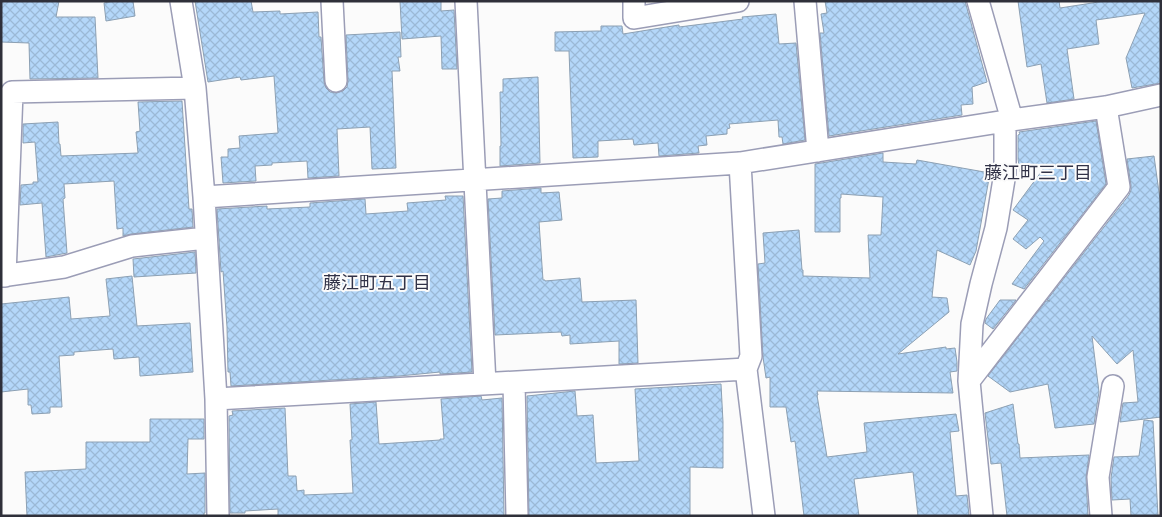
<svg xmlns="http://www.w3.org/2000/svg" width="1162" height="517" viewBox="0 0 1162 517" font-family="Overpass,'Noto Sans JP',sans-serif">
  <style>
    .building { fill: url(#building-cross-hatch); stroke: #8ca0b3 }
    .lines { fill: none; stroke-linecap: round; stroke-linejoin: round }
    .street-casing { stroke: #9b9db6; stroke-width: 24 }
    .street { stroke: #fff; stroke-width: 21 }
    .labels { text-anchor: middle; stroke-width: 4; stroke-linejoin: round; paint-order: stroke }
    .neighbourhood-label { font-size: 18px; fill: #313247; stroke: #fbfbfb }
  </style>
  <defs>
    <pattern id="building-cross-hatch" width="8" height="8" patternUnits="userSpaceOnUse" patternTransform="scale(1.25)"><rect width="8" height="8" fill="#b4d7f9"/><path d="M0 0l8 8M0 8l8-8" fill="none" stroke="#9bb9d6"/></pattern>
  </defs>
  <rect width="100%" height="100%" fill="#fbfbfb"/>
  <path class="building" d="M1,1h58l-3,16h39l3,61 -68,1 -1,-36 -28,-1z
    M114,1h19l2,15 -29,5 -2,-18z
    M195,1h56l2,11 27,-1v3l38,-2 1,25h2l3,45 2,6 4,4 6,1 7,-2 4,-4 1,-6 -2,-46 54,-3 1,25h-3l2,14h-8l4,97 -24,1 -2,-42 -33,2 2,47 -31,2 -1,-17 -35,2v2l-17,1 1,15 -33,2 -2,-26h7v-8l12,-1 -1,-12 39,-3 -4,-57 -33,4 -1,-3 -32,5z
    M400,1h41v10l13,-1 3,59h-15l-1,-33 -39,3z
    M825,1h140l22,81 -15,5 1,17 -12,1 1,10 -133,21 -9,-103h4l-3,-19 6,-1z
    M1018,1h41l1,7 45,-7h56v82l-29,5 -6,-30 19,-45 -49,7 3,24 -32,5 7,50 -27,4 -6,-39 -14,3z
    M776,14l3,30 17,-1 9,97 -22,4 -1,-7h-3l-1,-17 -49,4 1,4 -3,1v5l-21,2 1,9 -9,1 1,7 -40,3 -1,-13 -24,2 -1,-6 -35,2v16l-25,1 -4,-107h-14v-19l42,-1h4v-5h21l1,8 56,-9v2l64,-8 -1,-2z
    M538,77l2,86 -40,3v-20h1l-1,-54h3v-13z
    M182,101l7,108h3l1,18 -62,7 -8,2v-8l-6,1 -3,-48 -50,3 1,14 -2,1 4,54 -21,4 -4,-54 -22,2 1,-20 12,-1v-2h5l-3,-40 -12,1v-19l35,-2 1,22h1l1,12 77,-3 -2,-21 4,-1 -2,-29z
    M1096,121l10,63 -82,105 -12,-5 32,-43 -4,-4 -14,12 -13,-10 15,-19 -15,-10 34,-46 -27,8 -2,-13v-24l2,-1 -1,-2z
    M883,153v9l33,2 1,-4 73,13 -14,78 -6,14 -33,-15 -5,47 15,1 2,14 -51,42 48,-7v2l9,-1 2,14v9l-7,1 3,21 -136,-2 1,4h-1l10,62 40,-5 -3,-29 92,-9 3,17 -9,1 6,64 11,-1 2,21h-51l-5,-44 -59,7 5,37h-55l-9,-75 -4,1 -5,-35h-16v-30l-4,1 -3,-21 -5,-93 7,-1 -2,-30 36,-3 3,40h1v6l67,2 -2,-43h13l2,-38 -42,-3v4h-1v34h-25v-68z
    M1154,156l7,51v210l-41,5 3,-19 15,-1 -5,-52 -16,14 -25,-28 7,56 -5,32 -39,4 -7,-44 -38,8 -22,-16 58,-75h4l-3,-1 82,-105 2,-5v-5l-4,-26z
    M541,188v5l18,-1 3,28 -23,2 4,58h2v1l35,-3 2,24 54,-2 2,63 -19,1v-23l-49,3v-9l-8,1 -1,-4 -66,3 -7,-136 14,-1v-7z
    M445,196h18l9,176 -32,2v-2l-41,4 -168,10 -1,-14h-2l-1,-45 -4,-56 -2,1 -4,-63 50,-3v3l43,-2v-4l55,-4 1,15 42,-3 -1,-8 39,-3z
    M195,252l1,21 -62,4 -1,-18z
    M132,276l5,50 53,-3 3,49 -53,4 -1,-19 -25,2 -1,-10 -39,3v3l-15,1 3,51h-12v6l-18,1 -1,-9h-3v-16l-27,3v-88l68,-7 2,22 39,-3 -4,-37z
    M1000,300h16l-23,29 -8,-6 1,-4z
    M721,384l2,38v46l-33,-1v49h-161l-2,-120 48,-5 2,25 16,-1 3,48 43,-2 -4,-72z
    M481,396l1,4 20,-2 2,118h-226v-7l-33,2v2h-15l-1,-97 4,-1 -1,-4 53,-3 3,68h8l1,15 7,-1v5l49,-2 -3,-53h2l-2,-36 26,-2 3,42 61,-4v-1h4l-3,-40z
    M1013,404l5,40h1l1,14 69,-3 -3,23 2,38h-81l-6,-53 -10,1 -6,-51z
    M150,419h54v20h-16l-1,35 18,-1v40h-1v3h-177l-2,-44 61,-3v-27h64z
    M1144,420l9,1 5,95h-27l-1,-17 -18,1 -1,-22 3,-21 25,-1z"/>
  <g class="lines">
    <defs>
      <path id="street" d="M181,1l14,87 9,109 12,202 2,117
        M332,1l4,80
        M466,1l19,383
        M634,1v17l104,-17
        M805,1l13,150
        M978,1l34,119
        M740,163l11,193 -5,13 18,147
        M204,197l536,-34 272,-43 94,-13 55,-12
        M1,276l63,-9 68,-21 74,-8
        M5,276l7,-184 183,-4
        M969,381l150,-194 -13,-80
        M514,383l3,133
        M216,399l530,-30
        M982,516l-13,-135 3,-57 9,-40 15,-56 9,-55v-52
        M1101,516l-3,-39 15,-91"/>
    </defs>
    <use href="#street" class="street-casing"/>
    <use href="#street" class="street"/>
  </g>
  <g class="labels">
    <g class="neighbourhood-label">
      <text x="1038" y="179">藤江町三丁目</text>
      <text x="377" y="289">藤江町五丁目</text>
    </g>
  </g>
  <rect width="1162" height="517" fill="none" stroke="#2f303a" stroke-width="5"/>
</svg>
